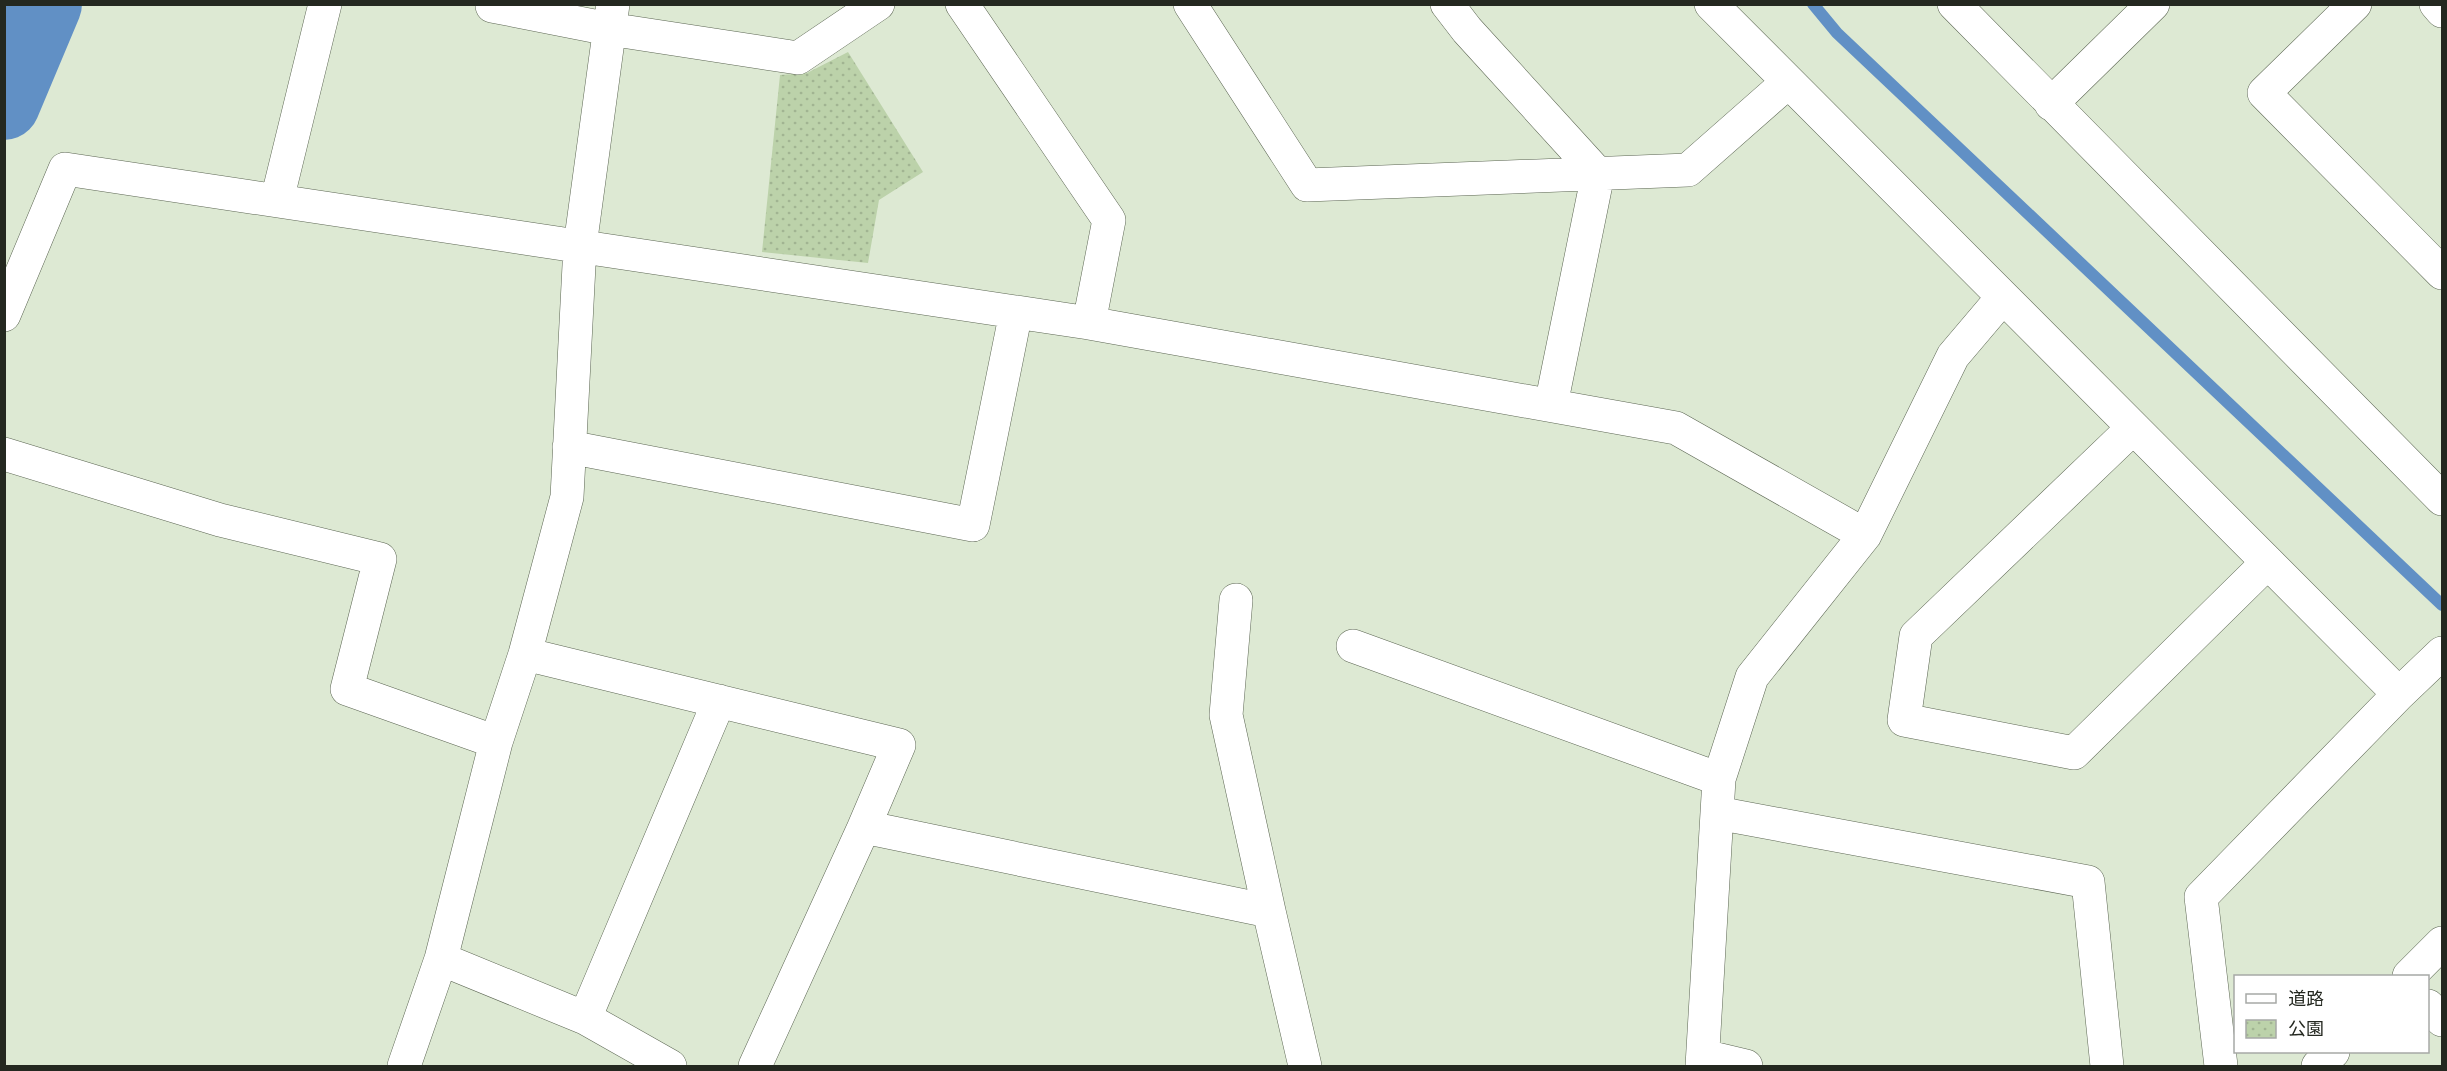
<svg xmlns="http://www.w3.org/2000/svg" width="2447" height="1071" viewBox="0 0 2447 1071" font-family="'Roboto Condensed','Noto Sans JP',sans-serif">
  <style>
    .park { fill: url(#park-dots) }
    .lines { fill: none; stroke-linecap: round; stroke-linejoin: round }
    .stream { stroke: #6190c5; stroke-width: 12 }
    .river { stroke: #6190c5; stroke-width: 72 }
    .street-casing { stroke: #5c6653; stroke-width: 34 }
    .secondary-casing { stroke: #5c6653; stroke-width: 34 }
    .street { stroke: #fff; stroke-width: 33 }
    .secondary { stroke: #fff; stroke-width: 33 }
  </style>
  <defs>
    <pattern id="park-dots" width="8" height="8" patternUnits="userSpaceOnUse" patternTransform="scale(1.5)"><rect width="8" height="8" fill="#bcd2aa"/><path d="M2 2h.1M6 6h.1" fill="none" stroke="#a1b492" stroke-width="1.8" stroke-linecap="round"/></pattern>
  </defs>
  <rect width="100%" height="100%" fill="#dde9d3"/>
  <path class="park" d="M848,52l75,120 -44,28 -11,63 -106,-11 18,-177 27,-2z"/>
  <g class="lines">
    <path class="stream" d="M1813,4l24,29 605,572"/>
    <path class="river" d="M4,104l42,-100"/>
    <defs>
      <path id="street" d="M962,4l147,216 -20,103
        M1190,4l117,181 381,-15 100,-88
        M1447,4l20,26 131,144 -47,231
        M1711,4l688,690
        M2355,4l-91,89 178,180
        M2436,4l6,7
        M492,6l117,23 189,29 80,-54
        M277,200l48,-196
        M4,315l61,-146 1024,154 587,105 189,107 -113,142 -33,102 -17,287
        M2133,428l-217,208 -12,84 170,33 193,-190
        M569,447l404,78 43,-213
        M4,454l216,66 160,39 -33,130 149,53
        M1865,535l88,-179 50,-59
        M1236,600l-10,115 43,196
        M1353,646l366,133
        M525,654l374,91 -35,82 -109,239
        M1717,813l371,69 19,184
        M864,827l405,84 36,155
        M441,959l144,59 85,48
        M2409,976l33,-33
        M2428,1006l14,14
        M585,1018l134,-317
        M1704,1056l42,10
        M404,1066l37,-107 55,-217 29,-88 42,-157 13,-251 33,-242
        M2221,1066l-20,-169 198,-203 43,-41
        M2318,1066l15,-14"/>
      <path id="secondary" d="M1954,4l488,495
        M2051,104l102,-100"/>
    </defs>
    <use href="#street" class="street-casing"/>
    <use href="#secondary" class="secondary-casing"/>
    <use href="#street" class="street"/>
    <use href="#secondary" class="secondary"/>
  </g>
  <rect width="2447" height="1071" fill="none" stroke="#242820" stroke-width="12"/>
  <rect x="2234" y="975" width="195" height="78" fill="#ffffff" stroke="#a7a9a6" stroke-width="1.5"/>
  <rect x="2246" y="994" width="30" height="9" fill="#ffffff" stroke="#a7a9a6" stroke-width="1.5"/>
  <text x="2288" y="1005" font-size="18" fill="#242820">道路</text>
  <rect x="2246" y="1020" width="30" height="18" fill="url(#park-dots)" stroke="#a7a9a6" stroke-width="1.5"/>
  <text x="2288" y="1035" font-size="18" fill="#242820">公園</text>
</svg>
